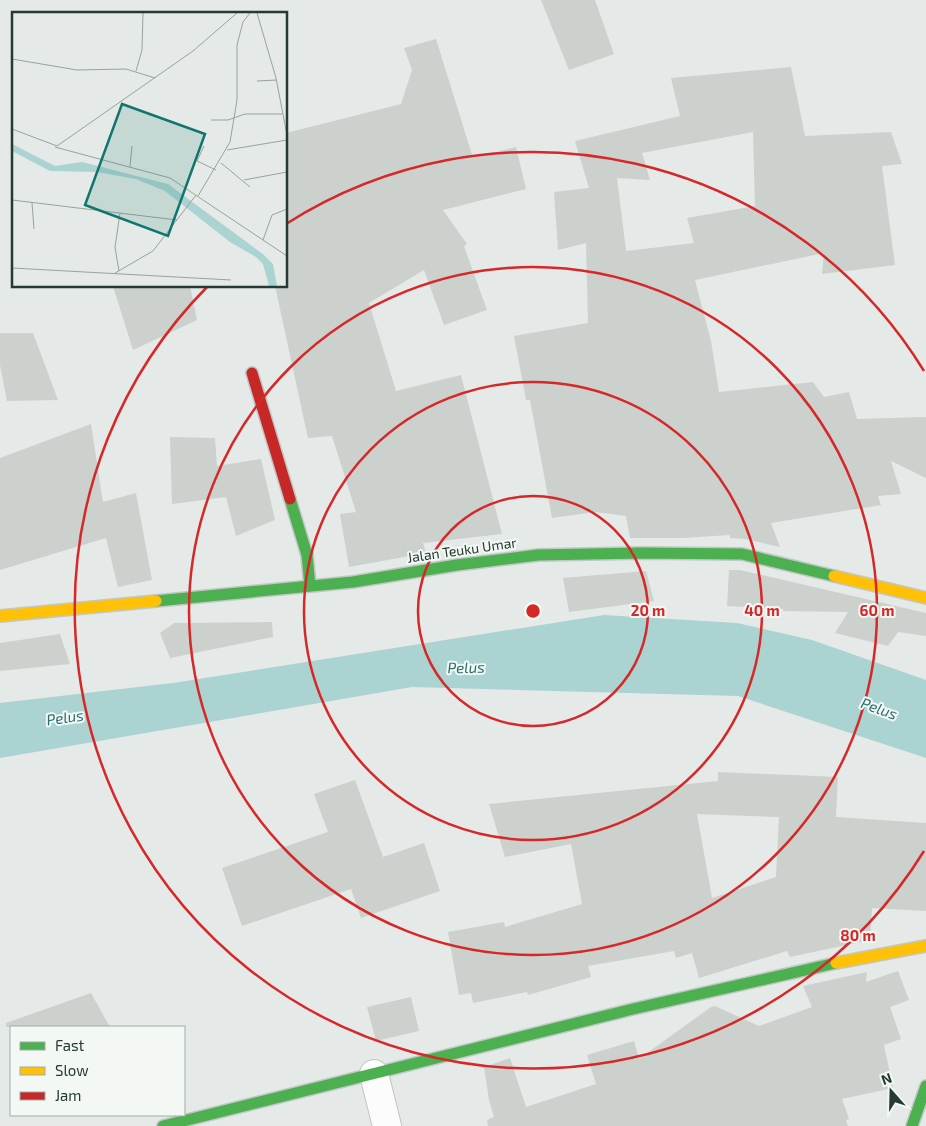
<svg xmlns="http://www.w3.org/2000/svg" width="926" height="1126" viewBox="0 0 926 1126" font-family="'Exo 2',sans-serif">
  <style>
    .water { fill: #abd3d2 }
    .building { fill: #ccd1ce; fill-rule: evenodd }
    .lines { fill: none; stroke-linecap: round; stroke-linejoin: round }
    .street-casing { stroke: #c2c6c4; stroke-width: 30 }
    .fast-casing { stroke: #c1c7c4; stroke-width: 14 }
    .slow-casing { stroke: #c1c7c4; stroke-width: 14 }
    .jam-casing { stroke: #c1c7c4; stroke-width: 14 }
    .street { stroke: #fbfcfb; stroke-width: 28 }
    .fast { stroke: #4caf50; stroke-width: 11 }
    .slow { stroke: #ffc107; stroke-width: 11 }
    .jam { stroke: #c62828; stroke-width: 11 }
    .ring { fill: none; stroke: #d62828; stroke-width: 2.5 }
    .labels { text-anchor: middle; stroke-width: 4; stroke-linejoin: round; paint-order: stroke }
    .street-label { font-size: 14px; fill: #253a31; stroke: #f3f8f5 }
    .water-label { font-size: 15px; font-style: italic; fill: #266f6f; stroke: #f3f8f5 }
    .inset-road { fill: none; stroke: #98a39e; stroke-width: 1 }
    .view { fill: #0f766e; fill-opacity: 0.15; stroke: #0f766e; stroke-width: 2.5 }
    .inset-edge { fill: none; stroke: #253a31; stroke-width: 2.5 }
    .centre { fill: #d62828; stroke: #f3f8f5; stroke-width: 2.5 }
    .ring-label { font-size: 15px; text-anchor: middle; font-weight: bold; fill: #d62828; stroke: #f3f8f5; stroke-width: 4; stroke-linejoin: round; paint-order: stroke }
  </style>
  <rect width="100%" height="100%" fill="#e5e9e7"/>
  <path class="water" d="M604,615l133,8 75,17 114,40v78l-188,-62 -326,-9 -412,71v-55l173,-20z"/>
  <path class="building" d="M541,0h54l19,54 -45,16z
    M436,39l37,119 43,-11 10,42 -83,21 24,34 -3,2 23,64 -43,15 -20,-55 -55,33 27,88 65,-16 41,159 -79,9 3,10 -77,14 -9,-53 16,-2 -24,-76 -24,2 -33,-152h11v-153l115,-29 11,-34 -8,-22z
    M791,67l14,69 86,-4 11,32 -20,2 13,99 -73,9 2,-21 -129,27 16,61 8,51 94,-10 11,15 25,-5 8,27 69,-2v61l-35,-17 10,33 -23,2 3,9 -110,18 9,24 -35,-8 -15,-1v-3l-47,3h-53l-4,-22 -31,-4 -43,6 -22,-118h-4l-12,-64 74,-13 -2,-80 -28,7 -4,-58 35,-4 -14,-47 105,-25 -9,-38zM753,132l2,74 -68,12 7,25 -68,8 -9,-73 33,2 -8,-27z
    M113,286h77l7,34 -64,30z
    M0,333h33l25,67 -51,1 -7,-36z
    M91,424l12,78 33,-9 16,87 -34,7 -12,-49 -106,32v-112z
    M170,437l45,1 2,28 44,-7 14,61 -39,16 -10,-39 -54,7z
    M729,570h11l186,43v23l-28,-4 -10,14 -53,-13 13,-21 -65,-1v-2l-56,-3z
    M646,571l8,30 -85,11 -6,-34z
    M272,622l1,15 -103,21 -10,-25 14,-10z
    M60,634l10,30 -70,7v-28z
    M718,772l120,5 -2,40 90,6v88l-54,-3 -2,32 -80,17 -3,-6 -88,27 -7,-25 -16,5 -2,-7 -86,15 3,11 -63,18 -1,-3 -54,11 -2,-10 -12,2 -11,-63 56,-10 1,5 77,-23 -11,-60 -66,13 -16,-53 229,-23zM697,814l82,3 -3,60 -64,21z
    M355,780l28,77 41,-14 16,48 -79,27 -10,-29 -109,37 -20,-58 106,-36 -14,-38z
    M898,971l11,29 -19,7 11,32 -17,6 9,43 -51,11 7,20 -3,1 2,6h-360l-1,-6 7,-3 -5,-17 -5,-33 26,-9 16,49 70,-23 -9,-29 47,-14 5,18 72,-52 4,-1 44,20 53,-19 -9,-21 64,-14 -1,10z
    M91,993l19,34h-104v-4z
    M411,997l8,34 -43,10 -9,-34z"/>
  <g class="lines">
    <defs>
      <path id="street" d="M374,1074l13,52"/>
      <path id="fast" d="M290,499l17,56 3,31
        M156,601l197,-19 104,-17 81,-10 103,-2 101,1 92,22
        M163,1126l470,-117 203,-46
        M912,1126l14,-40"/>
      <path id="slow" d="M834,576l92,22
        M0,616l156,-15
        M836,963l90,-17"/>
      <path id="jam" d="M252,373l38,126"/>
    </defs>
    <use href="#street" class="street-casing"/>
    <use href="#fast" class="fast-casing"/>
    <use href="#slow" class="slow-casing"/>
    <use href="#jam" class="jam-casing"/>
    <use href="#street" class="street"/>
    <use href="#fast" class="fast"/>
    <use href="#slow" class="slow"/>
    <use href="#jam" class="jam"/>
  </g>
  <g class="ring">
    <circle cx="533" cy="611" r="115"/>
    <circle cx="533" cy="611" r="229"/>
    <circle cx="533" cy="611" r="344"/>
    <path d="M924 851A459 459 0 1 1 208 286M286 224A459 459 0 0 1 924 371"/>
  </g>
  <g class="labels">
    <g class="street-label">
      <text transform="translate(462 550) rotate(-8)" y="5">Jalan Teuku Umar</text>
    </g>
    <g class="water-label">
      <text transform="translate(466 668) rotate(-1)" y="5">Pelus</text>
      <text transform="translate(879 709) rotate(20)" y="5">Pelus</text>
      <text transform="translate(65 718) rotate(-8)" y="5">Pelus</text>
    </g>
  </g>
  <g transform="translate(12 12)">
    <rect width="275" height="275" fill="#e5e9e7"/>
    <path d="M0,132l43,22 27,-4 86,22 96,71 9,9 4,22h-8l-6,-22 -7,-7 -26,-15 -65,-51 -29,-12 -39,-7 -47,-1 -38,-20z" fill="#abd3d2"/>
    <path class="inset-road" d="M245,1l19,65 11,57M0,47l65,11 49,-1 29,9M124,59l6,-21 1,-37M245,69l20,-1M199,108h17l17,-6h37M0,117l45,17 136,-95 44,-38M192,134l-7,15 19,9M43,135l115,31 117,78M215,138l60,-10M209,151l29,24M118,155l2,-21M232,168l43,-8M186,184l32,-54 7,-42v-55l6,-23 7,-9M0,188l165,20M20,191l2,26M251,228l9,-25 15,-6M0,256l219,12M107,259l-4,-24 5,-34M103,261l38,-22 43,-56"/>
    <path class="view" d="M110,92l83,30 -37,102 -83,-31z"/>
    <rect width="275" height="275" class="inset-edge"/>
  </g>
  <circle cx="533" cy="611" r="8" class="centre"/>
  <g class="ring-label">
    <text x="648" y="616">20 m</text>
    <text x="762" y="616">40 m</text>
    <text x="877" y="616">60 m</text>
    <text x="858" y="941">80 m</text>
  </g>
  <rect x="10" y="1026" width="175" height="90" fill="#f3f8f5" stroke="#a1aca7"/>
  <rect x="20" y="1042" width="25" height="8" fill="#4caf50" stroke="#a1aca7"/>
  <text x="55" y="1051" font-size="15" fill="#253a31">Fast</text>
  <rect x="20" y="1067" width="25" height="8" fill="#ffc107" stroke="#a1aca7"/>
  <text x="55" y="1076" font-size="15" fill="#253a31">Slow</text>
  <rect x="20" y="1092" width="25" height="8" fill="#c62828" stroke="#a1aca7"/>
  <text x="55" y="1101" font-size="15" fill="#253a31">Jam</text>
  <g transform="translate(891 1091) rotate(340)" stroke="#f3f8f5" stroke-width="4" paint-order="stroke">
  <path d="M0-4L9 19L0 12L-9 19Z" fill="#253a31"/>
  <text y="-8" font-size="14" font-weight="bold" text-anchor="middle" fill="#253a31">N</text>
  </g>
</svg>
